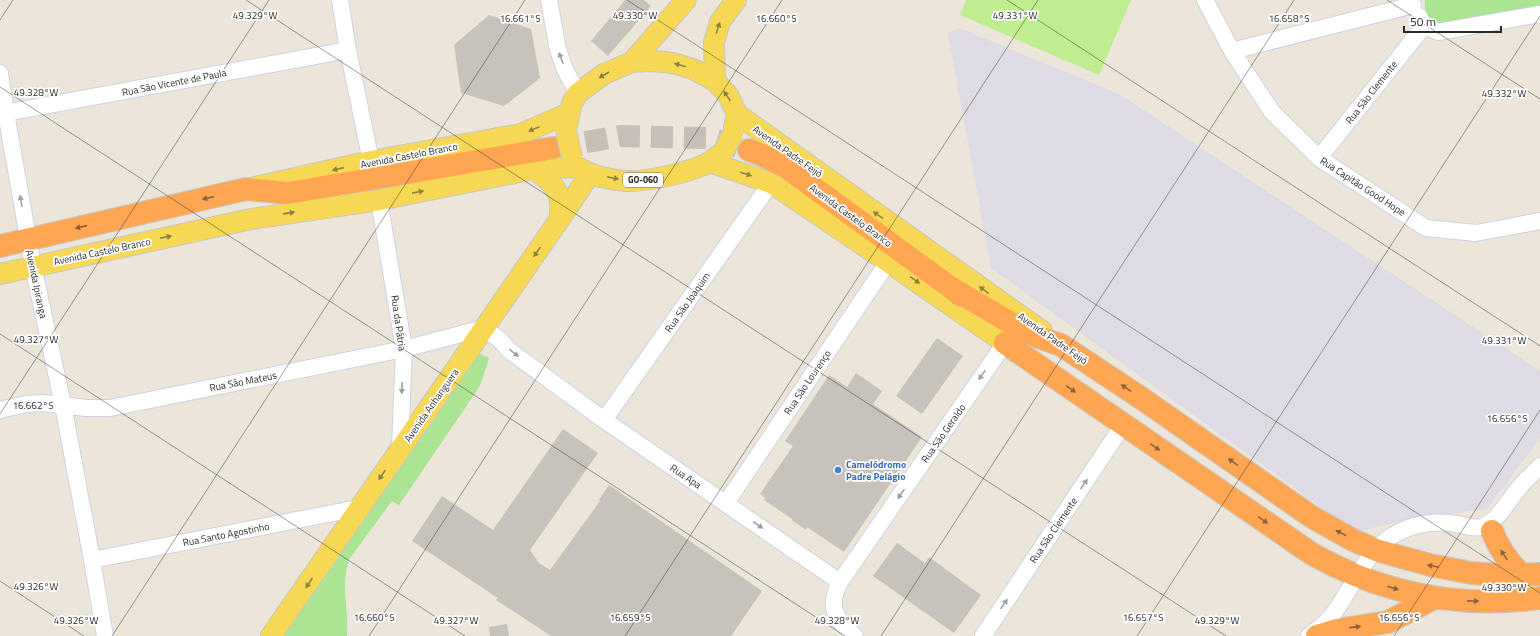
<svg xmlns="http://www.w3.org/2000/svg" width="1540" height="636" viewBox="0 0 1540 636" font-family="'Titillium Web',sans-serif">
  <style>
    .industrial { fill: #dedbe4 }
    .green { fill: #abe593 }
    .pitch { fill: #c0ed8f }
    .building { fill: #c7c2ba }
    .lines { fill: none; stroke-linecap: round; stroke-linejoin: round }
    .highway-tunnel { stroke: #c5bfb7; stroke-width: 22; stroke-dasharray: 22 11; stroke-linecap: butt }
    .minor-casing { stroke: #cfd2e3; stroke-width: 18 }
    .major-casing { stroke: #c7c7c7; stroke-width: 22 }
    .highway-casing { stroke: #c7c7c7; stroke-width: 24 }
    .minor { stroke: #fff; stroke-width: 16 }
    .major { stroke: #f6d855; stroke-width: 20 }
    .highway { stroke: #ffa652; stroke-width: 22 }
    .major-bridge-casing { stroke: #c7c7c7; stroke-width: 22; stroke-linecap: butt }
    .major-bridge { stroke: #f6d855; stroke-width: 20 }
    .oneway { fill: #90803f }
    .oneway2 { fill: #9f9f9f }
    .oneway3 { fill: #89613b }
    .ticks { fill: none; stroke: #292929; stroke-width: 1; stroke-opacity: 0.45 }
    .shop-dot { fill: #3f7fe0; stroke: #fff; stroke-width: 1.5 }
    .labels { text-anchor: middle; stroke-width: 3.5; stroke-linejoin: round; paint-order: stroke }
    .shield { fill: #fff; stroke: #696969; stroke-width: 1 }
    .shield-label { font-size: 9px; font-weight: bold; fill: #292929 }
    .street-label { font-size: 10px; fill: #292929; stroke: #fff }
    .shop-label { font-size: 10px; font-weight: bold; fill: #366cbe; stroke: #fff; text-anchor: start }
    .ticks-label { font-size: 10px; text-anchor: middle; fill: #292929; stroke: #fff; stroke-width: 3.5; stroke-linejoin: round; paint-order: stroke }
  </style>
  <rect width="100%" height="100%" fill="#ece5da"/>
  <path class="industrial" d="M959,28l160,66 421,277v67l-53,71 -77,10 -55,13 -364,-264 -43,-234z"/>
  <path class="green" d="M1425,0h115v6l-102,18 -13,-11z
    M479,353l10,5 -8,25 -5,9 -77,113 -7,-4 -42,57c-10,23 -1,53 -3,78h-63z"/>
  <path class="pitch" d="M966,0h165l-32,75 -139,-60z"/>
  <path class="building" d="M625,0h19l7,6 -43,50 -17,-15z
    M489,15l42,14 9,49 -36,28 -43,-13 -7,-48z
    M937,338l26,18 -41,58 -26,-18z
    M856,373l26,18 -9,13 49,33 -78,115 -37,-25 -1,3 -14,-10v-1l-28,-19 1,-2 -5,-4 33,-48 -8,-5 44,-66 18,12z
    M563,429l35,24 -68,97 9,13 11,7 50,-69 -1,-1 10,-15 153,106 -31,45h-180l-55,-36 2,-2 -86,-57 30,-45 51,34z
    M897,543l28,20 4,-6 52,38 -27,38 -81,-57z
    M507,624l2,12h-19l-1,-9z"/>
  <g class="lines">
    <path class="highway-tunnel" d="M553,148l67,-12 90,2 35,11"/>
    <defs>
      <path id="minor" d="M340,0l8,50 23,111
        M549,0l9,50 8,22 12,21
        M1205,0l27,51 40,61 47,46 107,70 50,5 64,-12
        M1419,16l5,10 14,6 102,-18
        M1232,51l181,-46
        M0,73l6,40 27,153 30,139 29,155 13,76
        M0,114l348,-64
        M1319,158l105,-132
        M379,200l25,149 -4,99
        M0,410l26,-6 17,-1 43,5h24l294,-59 80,-21 16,12 10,11 94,69 236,162
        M604,420l167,-237
        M726,503l162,-241
        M92,560l267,-52
        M855,636c-20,-17 -28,-29 -15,-54l165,-239
        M983,636l140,-211
        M1309,636c8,-6 15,-11 21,-18 21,-26 32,-61 60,-81 21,-13 43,-17 67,-13 7,1 16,5 24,3 17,-5 27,-27 38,-39 6,-8 14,-14 21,-22"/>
      <path id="major" d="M632,62l54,-62
        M715,81l-1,-39 6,-20 16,-22
        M737,114l305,217
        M567,126l5,-23 6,-10 26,-19 28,-12 20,-1 21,2 20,6 22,12 13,14 9,19 -3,13
        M709,162l62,21 117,79 117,81
        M579,168c13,7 31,12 47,13 20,1 66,-9 84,-19 3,-2 6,-5 9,-7
        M534,169c21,15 30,25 25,51
        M255,187l116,-26 150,-27 48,-21
        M0,274l251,-55 128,-19 155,-31 43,-2
        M271,636l288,-416 31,-46"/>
      <path id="highway" d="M749,150l13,5 25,13 163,119 11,9
        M0,246l246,-57 42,4 265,-45
        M950,287l69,41 19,9 23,8 80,53 171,119 41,23 23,10 54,15 41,8 29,2 40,-1
        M1005,343l307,211c71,40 147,55 228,44
        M1492,531c7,18 16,31 30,44
        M1317,636l20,-6 51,-8 46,-24"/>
    </defs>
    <use href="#minor" class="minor-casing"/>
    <use href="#major" class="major-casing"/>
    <use href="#highway" class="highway-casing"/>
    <use href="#minor" class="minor"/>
    <use href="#major" class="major"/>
    <use href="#highway" class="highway"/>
    <defs>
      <path id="major-bridge" d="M566,130l6,28
        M723,152l10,-18"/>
    </defs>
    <use href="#major-bridge" class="major-bridge-casing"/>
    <use href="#major-bridge" class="major-bridge"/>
  </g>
  <defs><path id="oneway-solid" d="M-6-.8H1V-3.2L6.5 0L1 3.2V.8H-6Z"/></defs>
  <g class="oneway">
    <use href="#oneway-solid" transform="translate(718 28) rotate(-72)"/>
    <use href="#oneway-solid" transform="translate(680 65) rotate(-164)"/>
    <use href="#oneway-solid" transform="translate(604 75) rotate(150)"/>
    <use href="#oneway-solid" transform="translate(727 96) rotate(-123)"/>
    <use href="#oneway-solid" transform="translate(534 129) rotate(158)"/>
    <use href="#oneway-solid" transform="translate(338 169) rotate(167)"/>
    <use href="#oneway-solid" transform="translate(746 174) rotate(18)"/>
    <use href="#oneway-solid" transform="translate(613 178) rotate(11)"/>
    <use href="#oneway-solid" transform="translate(418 192) rotate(-11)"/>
    <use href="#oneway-solid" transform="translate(289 213) rotate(-8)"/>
    <use href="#oneway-solid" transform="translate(878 215) rotate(-145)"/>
    <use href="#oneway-solid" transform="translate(166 237) rotate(-12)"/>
    <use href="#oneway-solid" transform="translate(537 252) rotate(125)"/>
    <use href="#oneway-solid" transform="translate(915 280) rotate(35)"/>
    <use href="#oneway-solid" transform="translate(984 290) rotate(-144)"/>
    <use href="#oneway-solid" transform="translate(382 475) rotate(125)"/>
    <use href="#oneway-solid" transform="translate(309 583) rotate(124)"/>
  </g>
  <g class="oneway2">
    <use href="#oneway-solid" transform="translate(561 58) rotate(-111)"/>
    <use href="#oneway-solid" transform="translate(21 201) rotate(-100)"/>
    <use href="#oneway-solid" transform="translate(514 353) rotate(39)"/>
    <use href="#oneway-solid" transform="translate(982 375) rotate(125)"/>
    <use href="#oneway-solid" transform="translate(402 388) rotate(92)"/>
    <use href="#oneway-solid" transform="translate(1084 484) rotate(-56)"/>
    <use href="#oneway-solid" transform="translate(901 494) rotate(125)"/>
    <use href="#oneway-solid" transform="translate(758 525) rotate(35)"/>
    <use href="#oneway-solid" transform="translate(1004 604) rotate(-56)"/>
  </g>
  <g class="oneway3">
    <use href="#oneway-solid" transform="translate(208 198) rotate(167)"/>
    <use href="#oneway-solid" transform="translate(81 227) rotate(167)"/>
    <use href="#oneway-solid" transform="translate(1126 388) rotate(-146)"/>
    <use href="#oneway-solid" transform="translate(1071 389) rotate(34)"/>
    <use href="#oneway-solid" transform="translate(1155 447) rotate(34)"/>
    <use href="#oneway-solid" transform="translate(1233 462) rotate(-145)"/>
    <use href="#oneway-solid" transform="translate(1263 520) rotate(34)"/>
    <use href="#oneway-solid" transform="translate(1341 533) rotate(-152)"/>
    <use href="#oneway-solid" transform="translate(1504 555) rotate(-124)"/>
    <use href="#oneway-solid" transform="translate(1433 566) rotate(-168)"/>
    <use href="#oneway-solid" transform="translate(1393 588) rotate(17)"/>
    <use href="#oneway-solid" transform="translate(1473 601) rotate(1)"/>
    <use href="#oneway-solid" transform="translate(1355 627) rotate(-7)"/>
  </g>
  <path class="ticks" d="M246,0l980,636M627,0l913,593M1007,0l533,346M1387,0l153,99M0,20l13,-20M0,87l845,549M0,334l465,302M0,414l269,-414M0,581l84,55M112,636l413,-636M369,636l413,-636M625,636l413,-636M881,636l413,-636M1137,636l403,-620M1394,636l146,-226"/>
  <circle class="shop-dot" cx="838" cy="470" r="4"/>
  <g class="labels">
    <rect class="shield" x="623" y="173" width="40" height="14" rx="3"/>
    <g class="shield-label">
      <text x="643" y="183">GO-060</text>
    </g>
    <g class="street-label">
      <text transform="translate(174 82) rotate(-11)" y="4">Rua São Vicente de Paula</text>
      <text transform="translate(1371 92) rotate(-52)" y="4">Rua São Clemente</text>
      <text transform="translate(788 151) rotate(35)" y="4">Avenida Padre Feijó</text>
      <text transform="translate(409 155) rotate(-11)" y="4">Avenida Castelo Branco</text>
      <text transform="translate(1363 186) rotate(33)" y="4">Rua Capitão Good Hope</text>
      <text transform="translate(851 215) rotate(36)" y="4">Avenida Castelo Branco</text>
      <text transform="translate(102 251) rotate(-12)" y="4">Avenida Castelo Branco</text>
      <text transform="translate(37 284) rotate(78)" y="4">Avenida Ipiranga</text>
      <text transform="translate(687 302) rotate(-55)" y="4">Rua São Joaquim</text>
      <text transform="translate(399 323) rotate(82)" y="4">Rua da Pátria</text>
      <text transform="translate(1053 338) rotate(35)" y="4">Avenida Padre Feijó</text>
      <text transform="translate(243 381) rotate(-11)" y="4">Rua São Mateus</text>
      <text transform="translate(807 382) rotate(-56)" y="4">Rua São Lourenço</text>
      <text transform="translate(431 405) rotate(-55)" y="4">Avenida Anhanguera</text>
      <text transform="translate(943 433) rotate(-55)" y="4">Rua São Geraldo</text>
      <text transform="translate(686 476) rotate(34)" y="4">Rua Apa</text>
      <text transform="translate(1053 530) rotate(-56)" y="4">Rua São Clemente</text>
      <text transform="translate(226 534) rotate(-11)" y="4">Rua Santo Agostinho</text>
    </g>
    <g class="shop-label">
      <text x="846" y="468">Camelódromo<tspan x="846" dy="12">Padre Pelágio</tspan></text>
    </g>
  </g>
  <g class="ticks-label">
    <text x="635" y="19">49.330°W</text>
    <text x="255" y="19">49.329°W</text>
    <text x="1015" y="19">49.331°W</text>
    <text x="776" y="22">16.660°S</text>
    <text x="1289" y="22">16.658°S</text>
    <text x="520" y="22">16.661°S</text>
    <text x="36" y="96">49.328°W</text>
    <text x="1504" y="97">49.332°W</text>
    <text x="36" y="343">49.327°W</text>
    <text x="1504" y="344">49.331°W</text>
    <text x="33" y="409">16.662°S</text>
    <text x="1507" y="422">16.656°S</text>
    <text x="36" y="590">49.326°W</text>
    <text x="1504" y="591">49.330°W</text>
    <text x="374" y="621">16.660°S</text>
    <text x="630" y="621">16.659°S</text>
    <text x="1143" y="621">16.657°S</text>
    <text x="1399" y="621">16.656°S</text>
    <text x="76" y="624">49.326°W</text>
    <text x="456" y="624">49.327°W</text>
    <text x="837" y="624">49.328°W</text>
    <text x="1217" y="624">49.329°W</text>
  </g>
  <path d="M1404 26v6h97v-6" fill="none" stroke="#292929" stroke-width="2"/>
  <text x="1410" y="26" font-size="12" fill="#292929" stroke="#ffffff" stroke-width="3" paint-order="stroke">50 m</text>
</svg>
